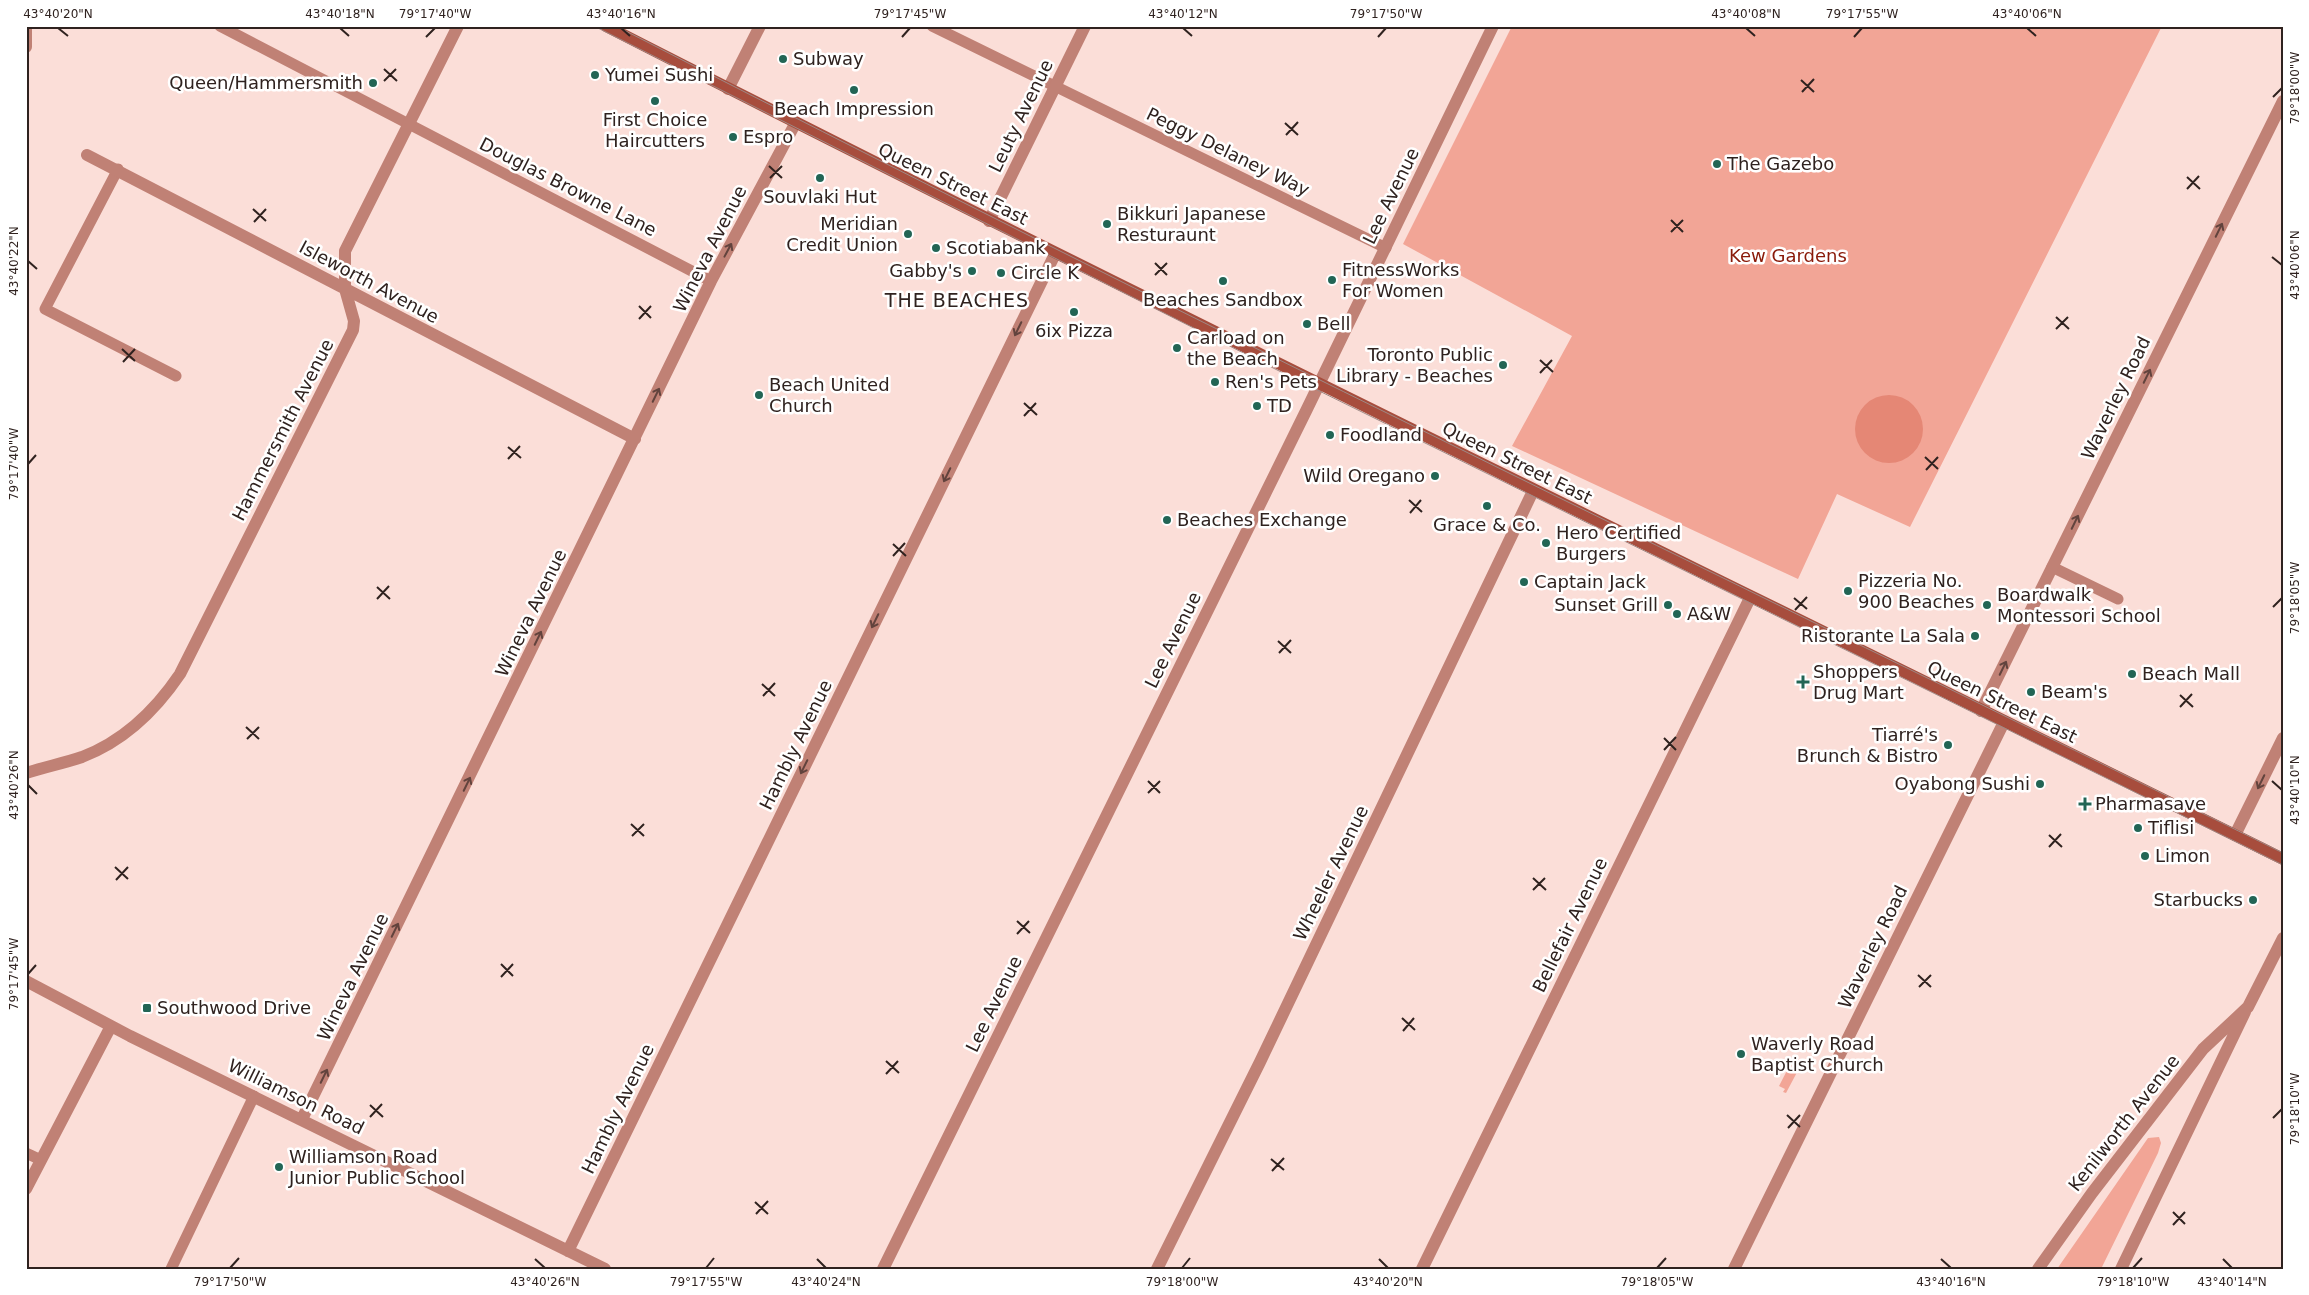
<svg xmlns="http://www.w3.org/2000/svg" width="2309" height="1295" viewBox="0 0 2309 1295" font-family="'DejaVu Sans',sans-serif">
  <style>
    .green { fill: #f2a596 }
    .water { fill: #e58775 }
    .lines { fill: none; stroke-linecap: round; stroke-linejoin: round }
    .lane { stroke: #c08175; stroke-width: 11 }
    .street { stroke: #c08175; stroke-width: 12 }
    .secondary { stroke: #a74d3d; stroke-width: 12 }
    .tram { stroke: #9f8985; stroke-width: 1 }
    .oneway { stroke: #62433d }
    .ticks { fill: none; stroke: #2f221f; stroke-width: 2 }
    .poi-dot { fill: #226555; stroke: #fff; stroke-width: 2 }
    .labels { text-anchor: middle; stroke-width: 5; stroke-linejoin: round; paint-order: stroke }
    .poi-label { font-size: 18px; fill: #2f221f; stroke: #fff; text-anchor: start }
    .street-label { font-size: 18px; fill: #2f221f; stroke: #fff }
    .park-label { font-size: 18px; fill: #891908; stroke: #fff }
    .neighbourhood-label { font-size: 19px; letter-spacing: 1px; fill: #2f221f; stroke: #fff }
    .neatline { fill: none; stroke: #2f221f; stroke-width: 2 }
    .ticks-label { font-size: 12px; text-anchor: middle; fill: #2f221f }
  </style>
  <rect width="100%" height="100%" fill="#fbded8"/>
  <path class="green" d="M1512,26h650l-252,501 -73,-33 -39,85 -286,-133 60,-110 -169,-92z
    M1794,1057l9,4 -17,32 -3,-1 2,-3 -6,-3z
    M2159,1137l2,6 -3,10 -57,116h-44l91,-131z"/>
  <path class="water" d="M1855 429a34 34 0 1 1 68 0a34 34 0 1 1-68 0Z"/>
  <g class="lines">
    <path class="lane" d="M220,26l491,255
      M932,26l454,222
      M118,169l-73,140 131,67
      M2052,567l66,32
      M26,1153l15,7
      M171,1269l83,-173"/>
    <path class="street" d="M26,27v20
      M728,89l32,-63
      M87,155l548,284
      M989,221l96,-195
      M1981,711l302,-610
      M26,773c19,-6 38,-10 56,-16 42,-16 73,-46 98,-83l173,-344 1,-9 -9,-32v-38l113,-225
      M2235,835l48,-97
      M26,981l104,55 475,233
      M302,1119l409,-838 84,-157
      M26,1189l85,-163
      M568,1251l487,-997
      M883,1269l423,-858 187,-385
      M1157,1269l103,-207 273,-571
      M1422,1269l328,-671
      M1734,1269l270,-547
      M2038,1269l54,-76 111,-144 45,-42 35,-69
      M2121,1269l124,-257"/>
    <path class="secondary" d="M606,26c556,284 1118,555 1677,833"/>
    <path class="tram" d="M594,26l705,355 984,484
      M616,26c551,284 1111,552 1667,827"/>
  </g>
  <defs><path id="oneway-shaft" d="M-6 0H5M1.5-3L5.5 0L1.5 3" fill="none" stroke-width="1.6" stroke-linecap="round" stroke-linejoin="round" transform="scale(1.25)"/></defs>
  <g class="oneway">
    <use href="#oneway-shaft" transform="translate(2219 230) rotate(-64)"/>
    <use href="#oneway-shaft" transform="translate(728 250) rotate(-62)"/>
    <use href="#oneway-shaft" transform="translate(1018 329) rotate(116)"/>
    <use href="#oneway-shaft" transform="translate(2147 376) rotate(-64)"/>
    <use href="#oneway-shaft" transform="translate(656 395) rotate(-64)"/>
    <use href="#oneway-shaft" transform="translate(947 475) rotate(116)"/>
    <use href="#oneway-shaft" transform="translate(2075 522) rotate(-64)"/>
    <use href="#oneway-shaft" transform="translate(875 621) rotate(116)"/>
    <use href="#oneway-shaft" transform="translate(538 638) rotate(-64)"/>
    <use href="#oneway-shaft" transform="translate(2003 668) rotate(-64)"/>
    <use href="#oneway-shaft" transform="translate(804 767) rotate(116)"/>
    <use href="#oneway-shaft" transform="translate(2261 782) rotate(116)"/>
    <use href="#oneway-shaft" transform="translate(467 784) rotate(-64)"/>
    <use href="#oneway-shaft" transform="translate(395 930) rotate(-64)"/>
    <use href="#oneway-shaft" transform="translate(324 1076) rotate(-64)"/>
  </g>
  <path class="ticks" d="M58,28l10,8M340,28l9,8M621,28l9,8M1183,28l9,8M1746,28l9,8M2027,28l9,8M426,37l9,-9M902,37l8,-9M1378,37l8,-9M1854,37l8,-9M384,69l13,12M1801,80l13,12M384,81l12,-12M1802,92l12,-13M2273,97l9,-9M1285,123l13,12M1286,135l12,-13M769,166l13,12M2187,177l13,12M770,178l12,-12M2187,189l12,-13M253,209l13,12M1671,220l12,12M254,222l12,-13M1671,232l12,-12M2272,257l10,8M28,261l9,8M1155,263l12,12M1155,275l12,-12M639,306l12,12M2056,317l13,12M639,319l12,-13M2056,329l12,-12M122,349l13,12M1540,360l13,12M123,362l12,-13M1540,373l12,-13M1024,403l13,12M1024,416l12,-13M508,447l13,11M1925,457l13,12M508,459l12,-13M28,464l8,-9M1926,470l12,-13M1409,500l13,12M1410,513l11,-13M893,544l13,12M893,556l12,-13M377,587l13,12M1794,598l13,11M377,599l12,-13M2273,607l9,-9M1795,610l12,-13M1278,641l13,12M1279,653l12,-13M762,684l13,12M2180,695l13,12M763,696l12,-13M2180,707l12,-13M246,727l13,12M1664,738l12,12M247,739l12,-12M1664,750l12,-13M1148,781l12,12M2272,781l10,9M28,785l9,9M1148,793l12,-12M631,824l13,12M2049,835l13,12M632,836l12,-12M2049,847l12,-13M115,867l13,12M1533,878l13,12M116,880l12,-13M1533,890l12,-12M1017,921l13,12M1017,934l12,-13M501,964l12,12M28,974l8,-9M1918,975l13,12M501,977l12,-13M1919,987l12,-12M1402,1018l13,12M1403,1031l11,-13M886,1061l13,12M886,1074l12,-13M370,1105l13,12M1787,1115l13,12M370,1117l12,-13M2273,1118l9,-9M1788,1128l12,-13M1271,1159l13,11M1272,1171l12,-13M755,1202l13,12M2173,1212l12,12M756,1214l12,-13M2173,1225l12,-13M535,1259l10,9M817,1259l9,9M1379,1259l9,9M1941,1259l10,9M2223,1259l9,9M230,1268l9,-10M706,1268l8,-10M1182,1268l8,-10M1657,1268l9,-10M2133,1268l9,-10"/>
  <g class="poi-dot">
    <circle cx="783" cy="59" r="5"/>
    <circle cx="595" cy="75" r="5"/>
    <circle cx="373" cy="83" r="5"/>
    <circle cx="854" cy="90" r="5"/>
    <circle cx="655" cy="101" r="5"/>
    <circle cx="733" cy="137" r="5"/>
    <circle cx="1717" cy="164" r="5"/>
    <circle cx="820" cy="178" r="5"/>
    <circle cx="1107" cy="224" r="5"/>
    <circle cx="908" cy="234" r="5"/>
    <circle cx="936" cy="248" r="5"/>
    <circle cx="972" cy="271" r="5"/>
    <circle cx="1001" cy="273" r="5"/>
    <circle cx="1332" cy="280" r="5"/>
    <circle cx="1223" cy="281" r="5"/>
    <circle cx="1074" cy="312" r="5"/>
    <circle cx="1307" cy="324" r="5"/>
    <circle cx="1177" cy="348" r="5"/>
    <circle cx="1503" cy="365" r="5"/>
    <circle cx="1215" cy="382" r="5"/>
    <circle cx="759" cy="395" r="5"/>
    <circle cx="1257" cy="406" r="5"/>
    <circle cx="1330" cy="435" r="5"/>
    <circle cx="1435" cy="476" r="5"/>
    <circle cx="1487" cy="506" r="5"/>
    <circle cx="1167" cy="520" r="5"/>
    <circle cx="1546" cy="543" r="5"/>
    <circle cx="1524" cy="582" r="5"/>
    <circle cx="1848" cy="591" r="5"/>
    <circle cx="1668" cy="605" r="5"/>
    <circle cx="1987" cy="605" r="5"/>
    <circle cx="1677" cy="614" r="5"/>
    <circle cx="1975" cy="636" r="5"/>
    <circle cx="2132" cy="674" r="5"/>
    <path d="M1800.5 674.5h5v5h5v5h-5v5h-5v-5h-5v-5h5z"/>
    <circle cx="2031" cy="692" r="5"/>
    <circle cx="1948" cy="745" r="5"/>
    <circle cx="2040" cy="784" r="5"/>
    <path d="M2082.5 796.5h5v5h5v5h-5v5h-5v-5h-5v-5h5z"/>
    <circle cx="2138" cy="828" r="5"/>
    <circle cx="2145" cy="856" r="5"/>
    <circle cx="2253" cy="900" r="5"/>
    <rect x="142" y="1003" width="10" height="10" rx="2.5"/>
    <circle cx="1741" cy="1054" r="5"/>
    <circle cx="279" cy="1167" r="5"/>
  </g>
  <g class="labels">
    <g class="poi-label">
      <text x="793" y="65">Subway</text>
      <text x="605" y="81">Yumei Sushi</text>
      <text x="363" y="89" text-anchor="end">Queen/Hammersmith</text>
      <text x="854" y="115" text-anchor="middle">Beach Impression</text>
      <text x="655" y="126" text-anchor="middle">First Choice<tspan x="655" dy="21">Haircutters</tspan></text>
      <text x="743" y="143">Espro</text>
      <text x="1727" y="170">The Gazebo</text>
      <text x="820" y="203" text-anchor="middle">Souvlaki Hut</text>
      <text x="1117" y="220">Bikkuri Japanese<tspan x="1117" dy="21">Resturaunt</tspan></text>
      <text x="898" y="230" text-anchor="end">Meridian<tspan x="898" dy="21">Credit Union</tspan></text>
      <text x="946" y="254">Scotiabank</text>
      <text x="1342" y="276">FitnessWorks<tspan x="1342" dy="21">For Women</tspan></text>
      <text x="962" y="277" text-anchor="end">Gabby's</text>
      <text x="1011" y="279">Circle K</text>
      <text x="1223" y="306" text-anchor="middle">Beaches Sandbox</text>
      <text x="1317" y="330">Bell</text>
      <text x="1074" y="337" text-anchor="middle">6ix Pizza</text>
      <text x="1187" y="344">Carload on<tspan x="1187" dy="21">the Beach</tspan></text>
      <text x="1493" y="361" text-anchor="end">Toronto Public<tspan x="1493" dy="21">Library - Beaches</tspan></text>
      <text x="1225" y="388">Ren's Pets</text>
      <text x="769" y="391">Beach United<tspan x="769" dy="21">Church</tspan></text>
      <text x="1267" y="412">TD</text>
      <text x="1340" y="441">Foodland</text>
      <text x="1425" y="482" text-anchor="end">Wild Oregano</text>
      <text x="1177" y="526">Beaches Exchange</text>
      <text x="1487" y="531" text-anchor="middle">Grace &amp; Co.</text>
      <text x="1556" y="539">Hero Certified<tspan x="1556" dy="21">Burgers</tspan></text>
      <text x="1858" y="587">Pizzeria No.<tspan x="1858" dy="21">900 Beaches</tspan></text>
      <text x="1534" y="588">Captain Jack</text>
      <text x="1997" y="601">Boardwalk<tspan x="1997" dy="21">Montessori School</tspan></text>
      <text x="1658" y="611" text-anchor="end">Sunset Grill</text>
      <text x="1687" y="620">A&amp;W</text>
      <text x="1965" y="642" text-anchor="end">Ristorante La Sala</text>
      <text x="1813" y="678">Shoppers<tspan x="1813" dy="21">Drug Mart</tspan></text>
      <text x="2142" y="680">Beach Mall</text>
      <text x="2041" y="698">Beam's</text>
      <text x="1938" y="741" text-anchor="end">Tiarré's<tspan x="1938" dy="21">Brunch &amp; Bistro</tspan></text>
      <text x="2030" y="790" text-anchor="end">Oyabong Sushi</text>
      <text x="2095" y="810">Pharmasave</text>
      <text x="2148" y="834">Tiflisi</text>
      <text x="2155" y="862">Limon</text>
      <text x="2243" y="906" text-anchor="end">Starbucks</text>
      <text x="157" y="1014">Southwood Drive</text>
      <text x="1751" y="1050">Waverly Road<tspan x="1751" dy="21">Baptist Church</tspan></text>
      <text x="289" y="1163">Williamson Road<tspan x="289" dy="21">Junior Public School</tspan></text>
    </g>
    <g class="street-label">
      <text transform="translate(1021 116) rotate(-64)" y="6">Leuty Avenue</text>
      <text transform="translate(1228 152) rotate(26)" y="6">Peggy Delaney Way</text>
      <text transform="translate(953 184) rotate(26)" y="6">Queen Street East</text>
      <text transform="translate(568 187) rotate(27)" y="6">Douglas Browne Lane</text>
      <text transform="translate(1391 196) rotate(-64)" y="6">Lee Avenue</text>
      <text transform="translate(710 249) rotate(-63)" y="6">Wineva Avenue</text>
      <text transform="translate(369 282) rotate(28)" y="6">Isleworth Avenue</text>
      <text transform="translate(2116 398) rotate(-64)" y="6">Waverley Road</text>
      <text transform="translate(283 430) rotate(-63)" y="6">Hammersmith Avenue</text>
      <text transform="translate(1517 463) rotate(26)" y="6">Queen Street East</text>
      <text transform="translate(531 613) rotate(-64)" y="6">Wineva Avenue</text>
      <text transform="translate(1173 640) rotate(-64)" y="6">Lee Avenue</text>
      <text transform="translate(2002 702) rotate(26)" y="6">Queen Street East</text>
      <text transform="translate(796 745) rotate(-64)" y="6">Hambly Avenue</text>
      <text transform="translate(1331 873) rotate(-64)" y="6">Wheeler Avenue</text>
      <text transform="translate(1570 925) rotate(-64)" y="6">Bellefair Avenue</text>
      <text transform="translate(1873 947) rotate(-64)" y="6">Waverley Road</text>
      <text transform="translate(353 977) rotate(-64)" y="6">Wineva Avenue</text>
      <text transform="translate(994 1004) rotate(-64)" y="6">Lee Avenue</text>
      <text transform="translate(296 1097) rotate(26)" y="6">Williamson Road</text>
      <text transform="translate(618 1109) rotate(-64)" y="6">Hambly Avenue</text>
      <text transform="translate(2124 1123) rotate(-52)" y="6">Kenilworth Avenue</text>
    </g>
    <g class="park-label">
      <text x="1788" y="262">Kew Gardens</text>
    </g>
    <g class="neighbourhood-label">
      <text x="957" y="307">THE BEACHES</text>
    </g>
  </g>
  <rect width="2309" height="1295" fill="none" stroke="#ffffff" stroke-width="55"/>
  <rect x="28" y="28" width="2254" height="1240" class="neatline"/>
  <g class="ticks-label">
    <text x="58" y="18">43°40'20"N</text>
    <text x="340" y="18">43°40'18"N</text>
    <text x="435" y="18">79°17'40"W</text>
    <text x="621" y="18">43°40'16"N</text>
    <text x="910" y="18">79°17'45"W</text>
    <text x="1183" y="18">43°40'12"N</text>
    <text x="1386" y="18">79°17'50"W</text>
    <text x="1746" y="18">43°40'08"N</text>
    <text x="1862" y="18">79°17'55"W</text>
    <text x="2027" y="18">43°40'06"N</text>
    <text transform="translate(2295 88) rotate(-90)" y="4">79°18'00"W</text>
    <text transform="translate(14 261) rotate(-90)" y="4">43°40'22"N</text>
    <text transform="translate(2295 265) rotate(-90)" y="4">43°40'06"N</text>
    <text transform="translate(14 464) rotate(-90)" y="4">79°17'40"W</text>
    <text transform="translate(2295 598) rotate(-90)" y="4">79°18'05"W</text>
    <text transform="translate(14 785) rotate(-90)" y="4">43°40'26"N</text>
    <text transform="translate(2295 790) rotate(-90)" y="4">43°40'10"N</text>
    <text transform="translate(14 974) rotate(-90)" y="4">79°17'45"W</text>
    <text transform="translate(2295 1109) rotate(-90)" y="4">79°18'10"W</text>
    <text x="230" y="1286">79°17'50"W</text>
    <text x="545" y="1286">43°40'26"N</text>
    <text x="706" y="1286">79°17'55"W</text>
    <text x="826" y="1286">43°40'24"N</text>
    <text x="1182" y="1286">79°18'00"W</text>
    <text x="1388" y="1286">43°40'20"N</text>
    <text x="1657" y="1286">79°18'05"W</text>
    <text x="1951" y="1286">43°40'16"N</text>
    <text x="2133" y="1286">79°18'10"W</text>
    <text x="2232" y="1286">43°40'14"N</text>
  </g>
</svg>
